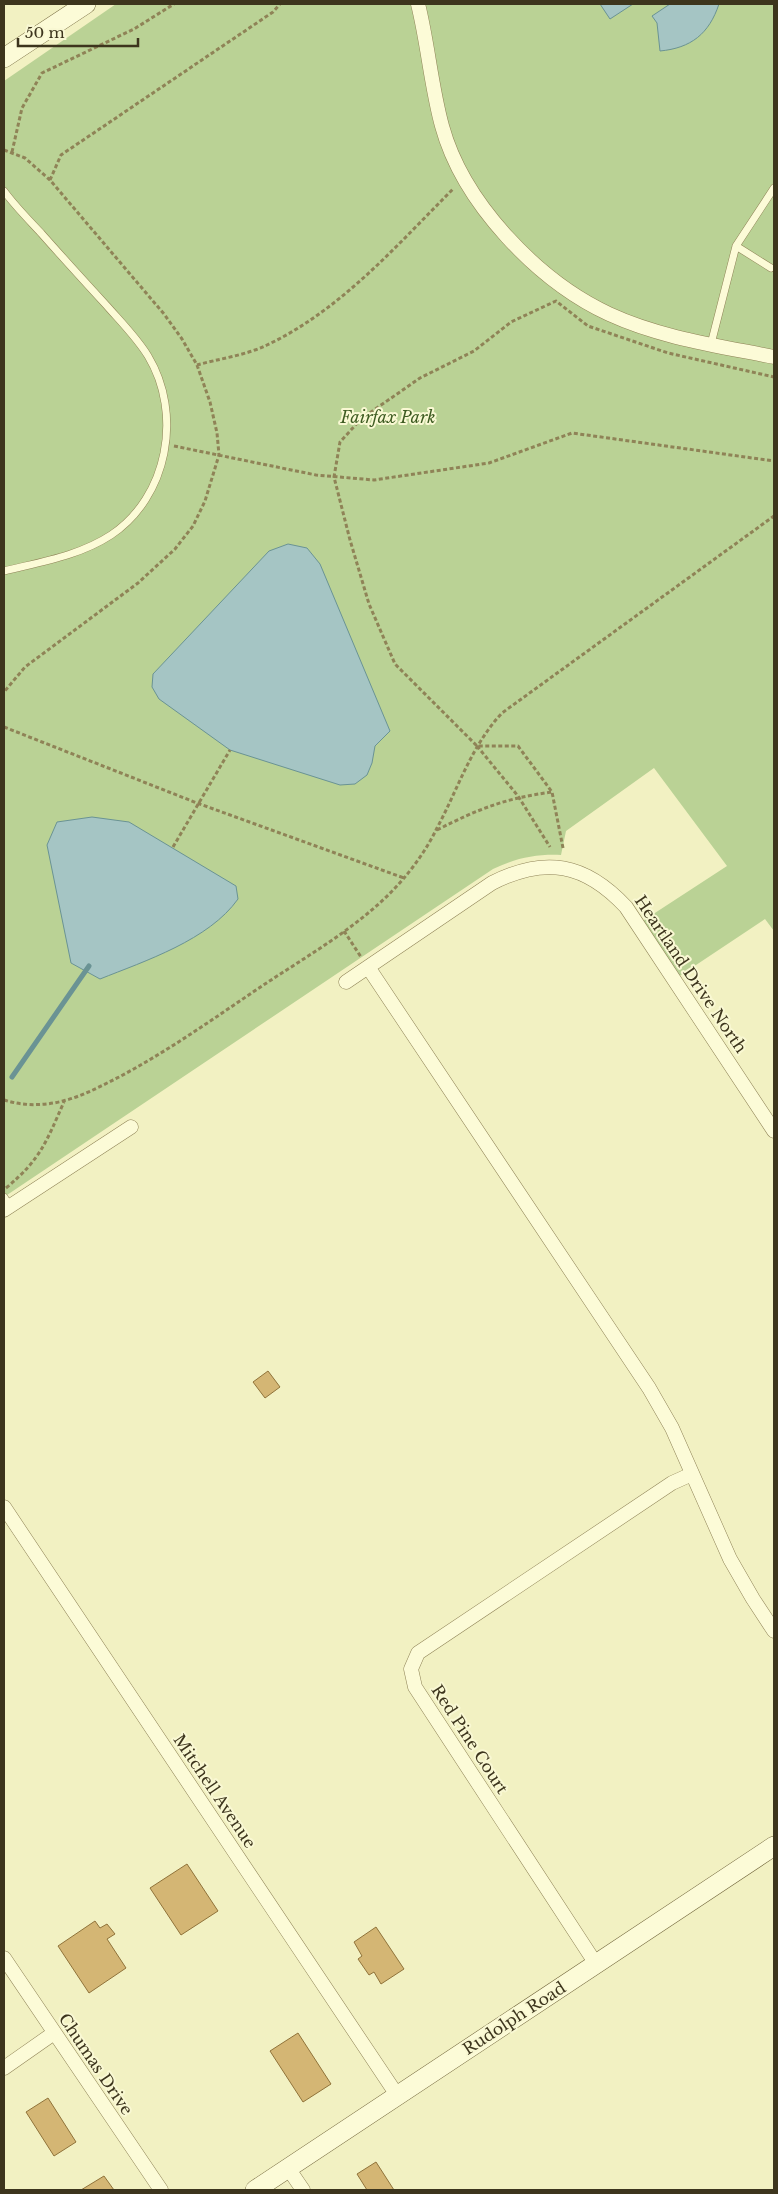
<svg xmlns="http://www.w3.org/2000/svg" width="778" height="2194" viewBox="0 0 778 2194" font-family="'Libre Baskerville',serif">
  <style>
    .green { fill: #bad295 }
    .water { fill: #a5c5c4; stroke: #6a9394 }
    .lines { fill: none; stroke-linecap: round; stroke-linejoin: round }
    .stream { stroke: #6a9394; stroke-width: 5 }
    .building { fill: #d4b674; stroke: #90733a }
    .lane-casing { stroke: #8f8357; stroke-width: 8 }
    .street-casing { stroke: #8f8357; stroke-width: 15 }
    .secondary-casing { stroke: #70643a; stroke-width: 20 }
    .path { stroke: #8f8357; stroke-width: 3; stroke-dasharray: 4 2.5; stroke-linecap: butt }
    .lane { stroke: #fcfbd7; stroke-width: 7 }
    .street { stroke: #fcfbd7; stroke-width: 14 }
    .secondary { stroke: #fcfbd7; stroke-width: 19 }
    .labels { text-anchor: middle; stroke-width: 4; stroke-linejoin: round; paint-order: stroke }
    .park-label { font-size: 16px; font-style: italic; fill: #3d5b21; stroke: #f9f8d3 }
    .street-label { font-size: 16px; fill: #3d351d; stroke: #f9f8d3 }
  </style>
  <rect width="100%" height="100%" fill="#f2f1c2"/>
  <path class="green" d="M116,4h658v927l-9,-12 -90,60 -37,-55 89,-58 -73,-98 -88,63 -5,24c-25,-1 -45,3 -68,14l-489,328v-1116z"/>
  <path class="water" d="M600,4h33l-23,15z
    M670,4h49c-10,30 -28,44 -59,47l-3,-28 -5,-7z
    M288,544l19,4 13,16 70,167 -15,15 -3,17 -5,12 -12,9 -15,1 -110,-35 -71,-51 -7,-12 1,-13 116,-123z
    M92,817l37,5 107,64 2,13c-29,41 -93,62 -138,80l-29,-16 -24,-118 10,-23z"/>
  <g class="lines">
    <path class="stream" d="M12,1077l77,-111"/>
  </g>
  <path class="building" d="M268,1371l12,16 -15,11 -12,-16z
    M187,1864l31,47 -37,24 -31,-47z
    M95,1921l5,7 7,-4 8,10 -8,5 19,29 -37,25 -31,-47z
    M376,1927l28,42 -23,15 -7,-12 -5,3 -11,-16 4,-3 -8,-14z
    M298,2033l33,51 -28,18 -33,-51z
    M48,2098l28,44 -22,14 -28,-44z
    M376,2162l18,28h-27l-10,-16z
    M104,2176l10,14h-33z"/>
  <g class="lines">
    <defs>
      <path id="lane" d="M4,191c11,15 24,28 37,42 22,25 44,49 66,73 14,16 30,32 41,50 35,58 20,141 -37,179 -32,21 -71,27 -107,36
        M736,246l35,22
        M711,344l25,-98 38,-58
        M4,1197l6,9"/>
      <path id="street" d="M418,4c10,40 13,82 24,122 21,77 96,155 167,188 52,24 110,32 165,43
        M368,967l281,421 23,40 58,131 23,40 21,32
        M346,982l146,-99c53,-27 93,-20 134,24l148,224
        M4,1210l127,-83
        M4,1507l393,588
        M4,1958l157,232
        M596,1964l-181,-277 -4,-18 7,-16 254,-170 20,-9
        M4,2068l50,-35
        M288,2168l15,22"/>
      <path id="secondary" d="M4,58l82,-54
        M255,2190l519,-344"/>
    </defs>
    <use href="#lane" class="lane-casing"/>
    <use href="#street" class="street-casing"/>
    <use href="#secondary" class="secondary-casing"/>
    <path class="path" d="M4,150l21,8 25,22 114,134 18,25 15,26 13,37 7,31 2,22 -14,46 -12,25 -18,23 -37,34 -113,84 -21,25
      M12,152l10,-44 20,-35 92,-44 40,-25
      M50,180l11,-25 212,-143 7,-8
      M197,365c21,-6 50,-10 70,-20 74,-35 130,-100 187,-157
      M174,446l142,29 58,5 115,-17 83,-30 202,28
      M4,727l193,76 207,75
      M477,746l41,50 32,51
      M437,830c41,-21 69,-32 115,-38
      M173,847l57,-97
      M563,848l-11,-56 -34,-46h-41l-82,-82 -26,-60 -19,-64 -16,-63 6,-35 21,-23 59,-41 54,-27 37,-29 45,-21 32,25 80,27 106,24
      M344,931l17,26
      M4,1100c19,6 39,6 59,1 20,-5 38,-15 56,-24 49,-26 94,-58 140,-89 49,-33 106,-64 145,-110 12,-14 25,-33 33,-50 21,-39 34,-82 65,-115l272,-197
      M6,1188c35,-29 40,-46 58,-86"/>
    <use href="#lane" class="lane"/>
    <use href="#street" class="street"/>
    <use href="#secondary" class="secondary"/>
  </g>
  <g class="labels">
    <g class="park-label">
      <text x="388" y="423">Fairfax Park</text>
    </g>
    <g class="street-label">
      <text transform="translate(691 974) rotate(56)" y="6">Heartland Drive North</text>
      <text transform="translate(470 1739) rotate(57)" y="6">Red Pine Court</text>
      <text transform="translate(215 1791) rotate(56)" y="6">Mitchell Avenue</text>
      <text transform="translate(514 2018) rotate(-33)" y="6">Rudolph Road</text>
      <text transform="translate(96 2064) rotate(56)" y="6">Chumas Drive</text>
    </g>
  </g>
  <rect width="778" height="2194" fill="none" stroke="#3d351d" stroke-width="10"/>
  <path d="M18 38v8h120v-8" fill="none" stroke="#3d351d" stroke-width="2.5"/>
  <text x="25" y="38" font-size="15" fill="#3d351d" stroke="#f9f8d3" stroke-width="4" paint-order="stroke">50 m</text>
</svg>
